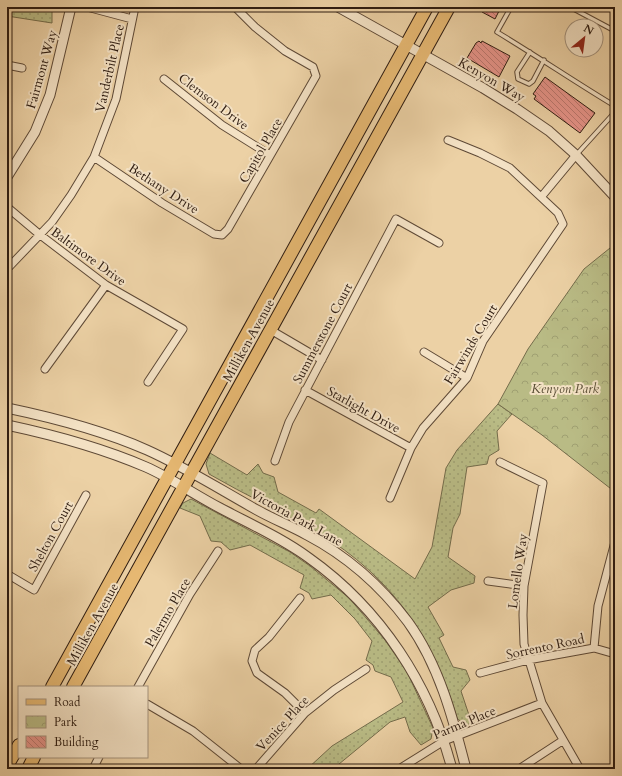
<svg xmlns="http://www.w3.org/2000/svg" width="622" height="776" viewBox="0 0 622 776" font-family="Cardo,serif">
  <style>
    .grass { fill: url(#grass-dots); stroke: #746c4b }
    .park { fill: url(#park-crowns); stroke: #746c4b }
    .building { fill: url(#building-back-hatch); stroke: #2e1c11 }
    .lines { fill: none; stroke-linecap: round; stroke-linejoin: round }
    .service-casing { stroke: #5e4936; stroke-width: 5.5 }
    .minor-casing { stroke: #5e4936; stroke-width: 9 }
    .tertiary-casing { stroke: #5e4936; stroke-width: 11 }
    .primary-casing { stroke: #2e1c11; stroke-width: 14 }
    .service { stroke: #f3e1c4; stroke-width: 3.5 }
    .minor { stroke: #f3e1c4; stroke-width: 7 }
    .tertiary { stroke: #f3e1c4; stroke-width: 9 }
    .primary { stroke: #e6b872; stroke-width: 12 }
    .labels { text-anchor: middle; stroke-width: 4; stroke-linejoin: round; paint-order: stroke }
    .street-label { font-size: 13px; fill: #2e1c11; stroke: #f3e1c4 }
    .park-label { font-size: 13px; font-style: italic; fill: #584c34; stroke: #f3e1c4 }
  </style>
  <defs>
    <pattern id="grass-dots" width="8" height="8" patternUnits="userSpaceOnUse"><rect width="8" height="8" fill="#b9bb85"/><path d="M2 2h.1M6 6h.1" fill="none" stroke="#9fa072" stroke-width="1.8" stroke-linecap="round"/></pattern>
    <pattern id="park-crowns" width="20" height="18" patternUnits="userSpaceOnUse"><rect width="20" height="18" fill="#b9bb85"/><path d="M2 6a3 3 0 1 1 6 0M12 15a3 3 0 1 1 6 0" fill="none" stroke="#9fa072"/></pattern>
    <pattern id="building-back-hatch" width="6" height="6" patternUnits="userSpaceOnUse"><rect width="6" height="6" fill="#e7948a"/><path d="M-1 5l2 2M0 0l6 6M5-1l2 2" fill="none" stroke="#bc786f"/></pattern>
  </defs>
  <rect width="100%" height="100%" fill="#ecd1a5"/>
  <filter id="stains"><feTurbulence type="fractalNoise" baseFrequency=".005" numOctaves="4"/><feColorMatrix values="0 0 0 0 .2 0 0 0 0 .09 0 0 0 0 .02 0 0 0 .5 -.17"/></filter>
  <radialGradient id="worn" r=".72"><stop offset=".6" stop-color="#630" stop-opacity="0"/><stop offset="1" stop-color="#630" stop-opacity=".3"/></radialGradient>
  <path class="grass" d="M7,7h45v16l-45,-7z
    M498,404l14,10 -15,17 2,19 -10,6 -2,8 -20,3 -7,47 -7,14 -5,29 27,19 -1,7 -23,7 -23,17 16,28 -5,3 14,29 13,3 4,10 -9,11 11,33c-7,1 -10,-1 -15,-6 -23,-81 -66,-141 -138,-185 -36,-21 -74,-38 -110,-59l-3,-10 4,-11 37,22 11,-11 5,9 11,4 4,15 38,21 3,-4 96,70 17,-32 14,-79 11,-18z
    M191,499l99,53 20,14 39,32 36,42 22,32 26,56 -2,11 -10,6 -11,-13 -5,-15 -15,5 -57,47h-26l25,-23 71,-44 -12,-25 -16,-6 -2,-6 -7,-5 6,-19 -17,-22 -24,-24 -19,4 -3,-6 -9,-5 4,-13 -54,-30 -20,5 -9,-8 -10,-1 -11,-25 -20,-8 3,-5z"/>
  <path class="park" d="M615,244v248l-73,-57 -44,-31 30,-55 56,-80z"/>
  <path class="building" d="M484,7h17l-6,12 -13,-7z
    M479,41l2,2 1,-2 28,15 -11,21 -32,-19 9,-15z
    M545,77l50,36 -15,20 -46,-34 2,-3 -3,-2z"/>
  <g class="lines">
    <defs>
      <path id="service" d="M511,7l-14,25c40,24 78,50 118,74
        M570,7l45,24
        M530,52l-13,20 1,7 11,5 4,-3 11,-21
        M577,154l38,-42"/>
      <path id="minor" d="M87,7l45,12
        M7,65l15,3
        M164,79l58,46 48,30
        M94,157l68,46 52,31 8,1 6,-6 88,-153 -3,-9 -28,-16 -30,-24 -20,-20
        M542,196l34,-41
        M7,207l32,27 67,51 77,44 -35,53
        M7,269l45,-47 19,-27 23,-38 22,-58 19,-92
        M269,329l53,31
        M424,352l43,26
        M45,369l61,-84
        M305,390l106,58
        M275,461l14,-39 107,-203 43,24
        M500,462l43,21 -19,103 -1,29 1,29 18,59 38,66
        M390,498l21,-50 12,-20 44,-50 16,-37 80,-117 -5,-11 -48,-45 -30,-15 -32,-13
        M7,574l27,16 52,-95
        M488,581l36,5
        M300,598l-31,39 -14,13 -3,11 5,12 28,20 20,20
        M594,648l4,-42 17,-64
        M480,673l48,-13 66,-12 21,6
        M138,687l52,-93 28,-43
        M147,704l46,27 48,38
        M93,769l6,-12
        M256,769l49,-56 29,-23 32,-21
        M399,769l45,-28 98,-38
        M519,769l43,-28"/>
      <path id="tertiary" d="M338,7l145,81 34,21 32,22 27,24 39,42
        M7,177l28,-45 15,-37 21,-88
        M7,408c48,10 95,22 140,42 38,17 74,40 110,60 16,9 34,16 50,25 40,21 74,51 101,87 31,43 45,96 58,147
        M7,425c47,10 95,23 139,42 25,11 49,28 74,41 30,16 62,30 89,50 72,51 121,127 143,211"/>
      <path id="primary" d="M52,687l375,-680
        M73,687l376,-680
        M7,766l12,-21
        M28,769l6,-12"/>
    </defs>
    <use href="#service" class="service-casing"/>
    <use href="#minor" class="minor-casing"/>
    <use href="#tertiary" class="tertiary-casing"/>
    <use href="#primary" class="primary-casing"/>
    <use href="#service" class="service"/>
    <use href="#minor" class="minor"/>
    <use href="#tertiary" class="tertiary"/>
    <use href="#primary" class="primary"/>
  </g>
  <g class="labels">
    <g class="street-label">
      <text transform="translate(109 68) rotate(-77)" y="5">Vanderbilt Place</text>
      <text transform="translate(41 69) rotate(-74)" y="5">Fairmont Way</text>
      <text transform="translate(492 79) rotate(30)" y="5">Kenyon Way</text>
      <text transform="translate(214 101) rotate(37)" y="5">Clemson Drive</text>
      <text transform="translate(260 150) rotate(-60)" y="5">Capitol Place</text>
      <text transform="translate(164 188) rotate(33)" y="5">Bethany Drive</text>
      <text transform="translate(89 256) rotate(36)" y="5">Baltimore Drive</text>
      <text transform="translate(322 333) rotate(-62)" y="5">Summerstone Court</text>
      <text transform="translate(248 340) rotate(-61)" y="5">Milliken Avenue</text>
      <text transform="translate(470 344) rotate(-59)" y="5">Fairwinds Court</text>
      <text transform="translate(364 409) rotate(29)" y="5">Starlight Drive</text>
      <text transform="translate(297 517) rotate(29)" y="5">Victoria Park Lane</text>
      <text transform="translate(50 536) rotate(-61)" y="5">Shelton Court</text>
      <text transform="translate(517 571) rotate(-82)" y="5">Lomello Way</text>
      <text transform="translate(167 612) rotate(-60)" y="5">Palermo Place</text>
      <text transform="translate(92 624) rotate(-61)" y="5">Milliken Avenue</text>
      <text transform="translate(545 646) rotate(-12)" y="5">Sorrento Road</text>
      <text transform="translate(464 722) rotate(-23)" y="5">Parma Place</text>
      <text transform="translate(282 723) rotate(-47)" y="5">Venice Place</text>
    </g>
    <g class="park-label">
      <text x="565" y="393">Kenyon Park</text>
    </g>
  </g>
  <rect width="622" height="776" fill="none" stroke="#ecd1a5" stroke-width="24"/>
  <rect x="8" y="8" width="606" height="760" fill="none" stroke="#2e1c11" stroke-width="2"/>
  <rect x="12" y="12" width="598" height="752" fill="none" stroke="#2e1c11"/>
  <rect x="18" y="686" width="130" height="72" fill="#f3e1c4" stroke="#a4927c"/>
  <rect x="26" y="699" width="20" height="6" fill="#e6b872" stroke="#a4927c"/>
  <text x="54" y="706" font-size="12" fill="#2e1c11">Road</text>
  <rect x="26" y="716" width="20" height="12" fill="url(#park-crowns)" stroke="#a4927c"/>
  <text x="54" y="726" font-size="12" fill="#2e1c11">Park</text>
  <rect x="26" y="736" width="20" height="12" fill="url(#building-back-hatch)" stroke="#a4927c"/>
  <text x="54" y="746" font-size="12" fill="#2e1c11">Building</text>
  <g transform="translate(584 38) rotate(29)"><circle r="19" fill="#f3e1c4" stroke="#a4927c"/>
  <path d="M0-3L7 15L0 10L-7 15Z" fill="#8f2418"/>
  <text y="-6" font-size="11" font-weight="bold" text-anchor="middle" fill="#2e1c11">N</text>
  </g>
  <rect width="100%" height="100%" filter="url(#stains)"/>
  <rect width="100%" height="100%" fill="url(#worn)"/>
</svg>
